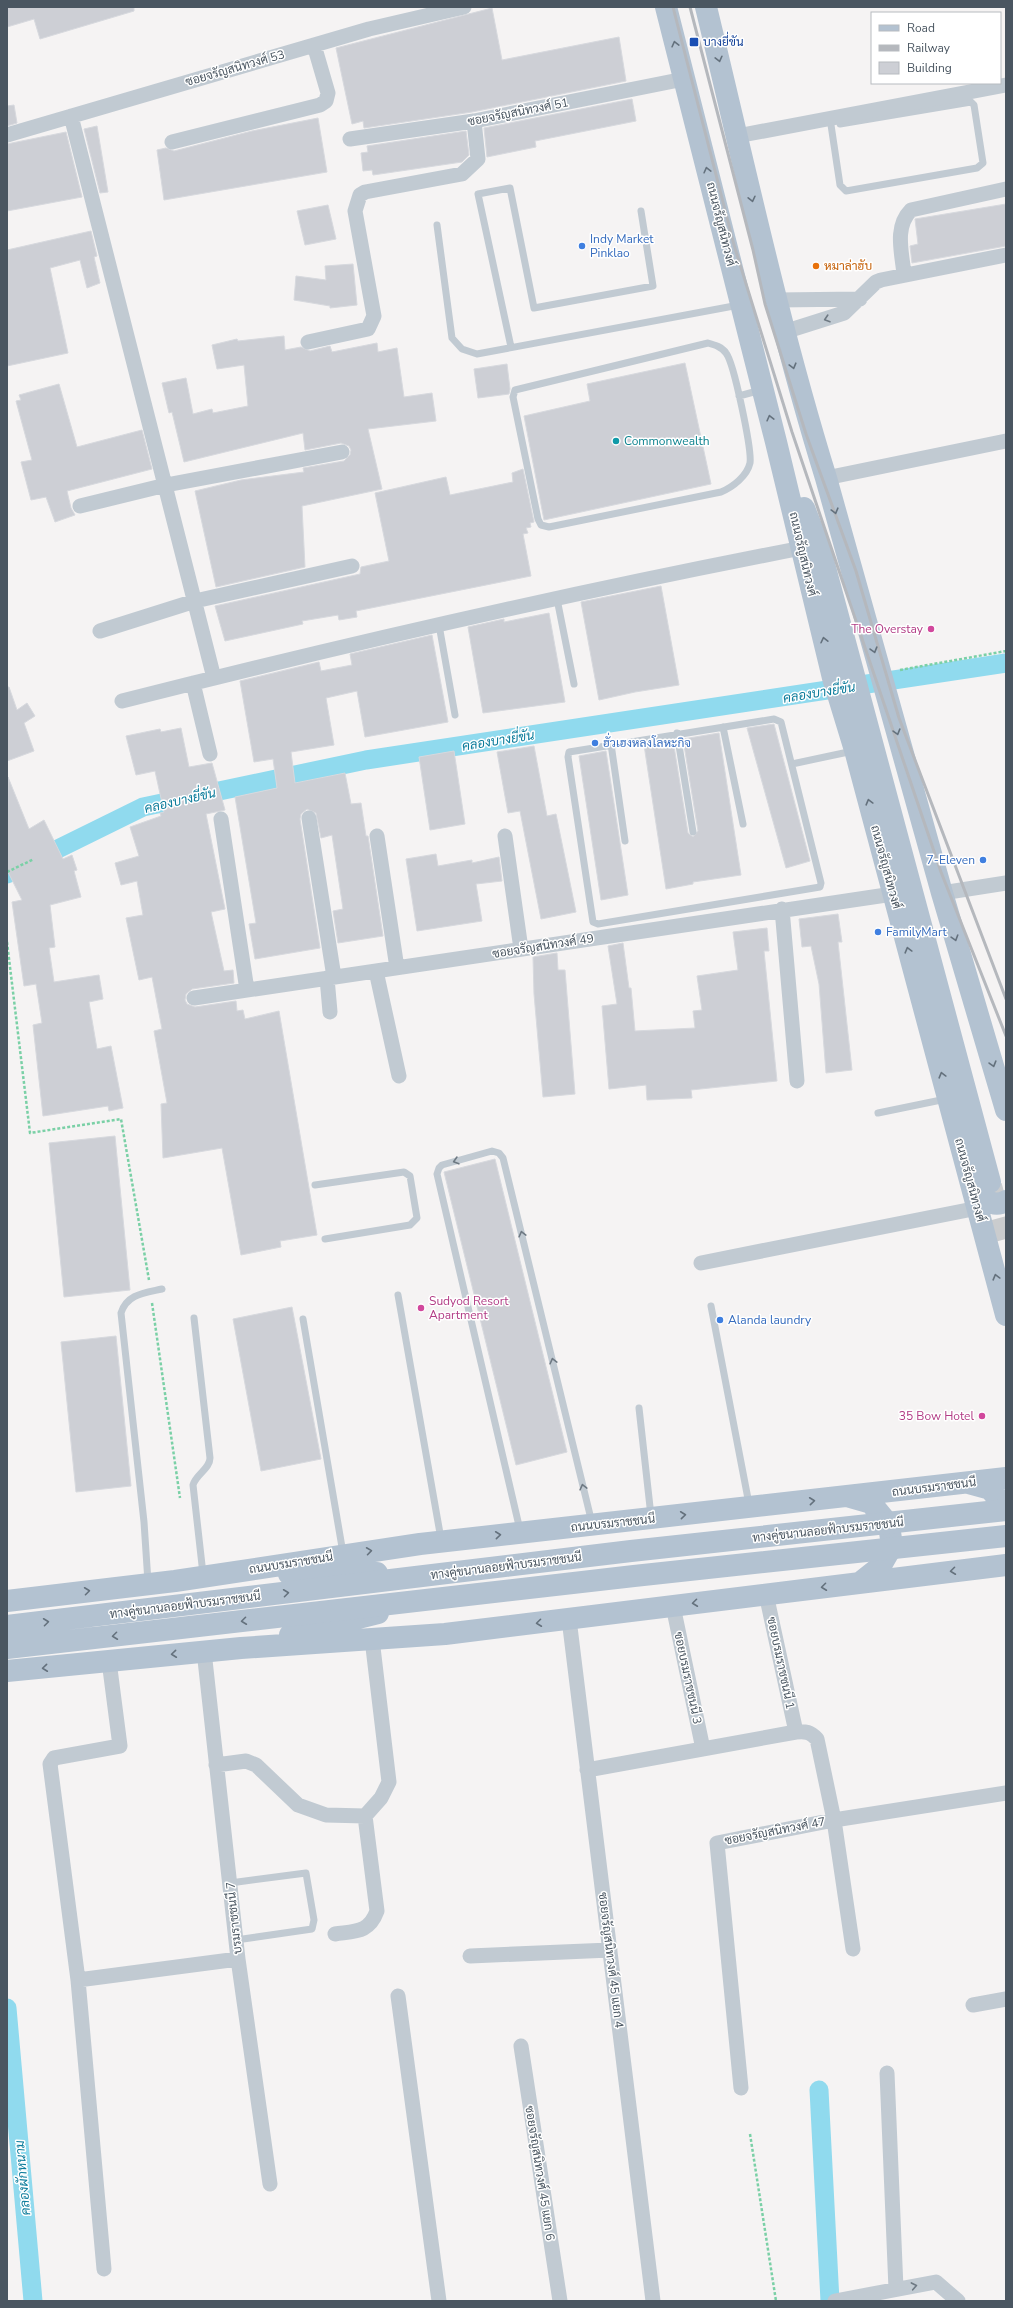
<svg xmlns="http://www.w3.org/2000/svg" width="1013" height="2308" viewBox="0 0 1013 2308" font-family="'Nunito Sans',Sarabun,sans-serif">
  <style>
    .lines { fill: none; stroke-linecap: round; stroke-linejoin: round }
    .canal { stroke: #90daee; stroke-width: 19 }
    .building { fill: #cdcfd5; stroke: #d7d9de }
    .primary-tunnel { stroke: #caccce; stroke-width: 22; stroke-dasharray: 22 11; stroke-linecap: butt }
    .path { stroke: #7ad0a6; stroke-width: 2.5; stroke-dasharray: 3 2; stroke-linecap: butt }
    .lane { stroke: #c1cad2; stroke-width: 7 }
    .street { stroke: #c1cad2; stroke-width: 15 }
    .primary { stroke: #b3c2d1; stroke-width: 22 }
    .rail { stroke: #b5b8bd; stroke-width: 3 }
    .primary-bridge { stroke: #b3c2d1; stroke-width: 22 }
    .oneway { stroke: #64717d }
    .oneway2 { stroke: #6e7983 }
    .transit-dot { fill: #1a4fb4; stroke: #fff; stroke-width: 1.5 }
    .shop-dot { fill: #3f7fe0; stroke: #fff; stroke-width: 1.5 }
    .food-dot { fill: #e8710a; stroke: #fff; stroke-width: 1.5 }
    .culture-dot { fill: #0f9aa8; stroke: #fff; stroke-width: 1.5 }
    .hotel-dot { fill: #d1479c; stroke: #fff; stroke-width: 1.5 }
    .labels { text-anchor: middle; stroke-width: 3; stroke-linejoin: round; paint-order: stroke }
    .transit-label { font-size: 12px; fill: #164399; stroke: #fff; text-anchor: start }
    .street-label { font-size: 12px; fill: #4a5661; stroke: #fff }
    .shop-label { font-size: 12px; fill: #366cbe; stroke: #fff; text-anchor: start }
    .food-label { font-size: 12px; fill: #c56008; stroke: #fff; text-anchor: start }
    .culture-label { font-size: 12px; fill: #0d838f; stroke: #fff; text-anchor: start }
    .hotel-label { font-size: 12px; fill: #b23c85; stroke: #fff; text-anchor: end }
    .water-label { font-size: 13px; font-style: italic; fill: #0c7c9b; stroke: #fff }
  </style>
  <rect width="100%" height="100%" fill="#f5f3f3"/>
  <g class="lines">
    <path class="canal" d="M7,874l136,-67 223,-47 640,-97
      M7,2008l26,293
      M819,2090l11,211"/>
  </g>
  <path class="building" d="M7,7h127v4l-94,28 -6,-20 -27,8z
    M492,8l10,52 117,-23 7,44 -154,31 -108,16 -1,-7 -11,3 -16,-76z
    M632,99l4,22 -101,20 1,6 -49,10 -3,-29z
    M14,105l3,18 -10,3v-20z
    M318,118l9,54 -163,28 -7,-50 9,-2 8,3 78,-20z
    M97,126l11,66 -8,1 -16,-64z
    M466,131l3,24 -7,7 -89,13 -1,-5 -9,1 -2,-18 7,-1 -1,-6z
    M66,132l16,65 -75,14v-67z
    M1006,204v42l-94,17 -2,-17 8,-2 -3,-25z
    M328,205l8,34 -31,6 -8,-34z
    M91,231l6,25 -3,1 6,26 -13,5 -7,-28 -30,8 18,85 -61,13v-116z
    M353,264l4,41 -27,3v-2l-36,-6 2,-24 30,4 -1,-14z
    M284,336l1,14 16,-3 9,4 20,-5 2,6 45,-9 1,9 19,-4 7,49 28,-4 4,28 -68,8 14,60 -80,17 3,61 -89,20 -21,-96 46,-11 63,-8 -1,-4 41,-7 6,-6 1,-5 -2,-4 -8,-3 -36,7 -2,-17 -119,29 -12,-50 -3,1 -7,-30 24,-5 7,36 19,-5 1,4 35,-7 -4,-41 -27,4 -5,-24 25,-6 1,2z
    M685,363l26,121 -167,36 -20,-104 66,-15 -3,-17z
    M507,364l3,25 -1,5 -31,4 -4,-29z
    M59,384l18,63 65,-17 10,39 -85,22 4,17 4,7 -20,7 -9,-25 -15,3 -10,-38 11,-2 -16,-59 5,-1 -2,-5z
    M523,469l11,53 -4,1 1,4 -5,1 2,5 -5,1 8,42 -175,35 1,6 -18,3 -1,-5 -36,6 1,3 -78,17 -10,-35 145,-32 1,-7 28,-6 -14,-68 71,-16 4,18 63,-13 -1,-9z
    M661,586l18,99 -44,7 -36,8 -18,-98z
    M549,613l16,89 -82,11 -15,-86 36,-8v3z
    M432,635l16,87 -83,15 -8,-46 -31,7 8,47 -43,7 4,31 50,-10 6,31 10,-1 5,33h2l15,100 -45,7 -5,-32 10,-2 -11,-74 -11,3 -5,-25 -9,-4 -6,5 -1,5 20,129 -65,11 -6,-35 7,-1 -21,-126 42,-9 -4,-29 -19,3 -14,-81 79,-19 2,9 31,-6 -2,-11z
    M7,687h2l8,23 10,-7 8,13 -11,7 10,28 -27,10z
    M774,724l36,137 -24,7 -39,-140z
    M181,728l8,39 23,-4 13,47 -19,4 19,95 -14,3 13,59 9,-1 1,13 -42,6 -6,5 -1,6 2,4 8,3 41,-6 1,10 6,-1 2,9 34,-8 38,224 -37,6 1,6 -40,8 -19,-107 -59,10 -2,-54 6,-1 -13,-72 8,-2 -10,-52 -13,3 -13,-62 17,-3 -6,-34 -16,4 -6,-22 24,-7 -9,-29 31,-11 -1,-3 4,-1 -9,-41 -19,4 -10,-39 34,-7 1,3z
    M719,733l22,142 -48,7v2l-27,5 -22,-144 29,-5 15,93 5,4 5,-6 -15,-92z
    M534,746l13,70 9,-2 20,98 -35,7 -21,-108 -12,2 -11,-61z
    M454,751l11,73 -35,6 -11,-73z
    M606,751l22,144 -27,5 -22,-144z
    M8,777l21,52 15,-9 19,39 9,-4 5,15 -3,1 7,26 -31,8 5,42 -6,1 5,34 45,-7 4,24 -14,3 8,47 14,-3 12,62 -14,3 -1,-5 -65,10 -10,-91 9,-2 -6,-39 -12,2 -12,-84 10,-2 -15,-30z
    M436,854l2,12 34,-6v3l27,-6 3,24 -26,3 6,37 -65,10 -11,-72z
    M838,914l4,28h-4l14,128 -26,3 -7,-89 -8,-38 -9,1 -3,-28z
    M767,928l2,23h-5l13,130 -86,9 1,8 -45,2 -1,-15 -37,4 -7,-83 15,-2 -9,-58 15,-3 6,45h2l4,43 60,-3 -2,-17 9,-1 -5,-34 41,-6 -5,-38z
    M557,953l1,17h7l10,124 -32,3 -9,-103 -1,-37z
    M115,1136l15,154 -66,7 -15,-154z
    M495,1159l72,293 -51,13 -72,-293z
    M292,1307l29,152 -60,12 -28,-152z
    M116,1336l15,150 -55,6 -15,-150z"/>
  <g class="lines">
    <path class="primary-tunnel" d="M991,1186l15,55"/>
    <path class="path" d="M900,670l106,-19
      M7,872l27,-13
      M7,942l23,191 91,-14 28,161
      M152,1303l28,195
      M750,2134l26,167"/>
    <path class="lane" d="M831,125l9,60 6,6 131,-23 6,-5 -9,-58 -3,-3 -131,22
      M437,225l15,113 10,11 15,5 262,-49
      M708,343c7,2 14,4 18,10 8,10 26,97 24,110 -3,13 -17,24 -29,29l-172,35 -8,-2 -3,-6 -25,-122 2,-7z
      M511,347l-33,-153 32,-6 24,120 119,-22 -12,-75
      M739,396l22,-6
      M557,599l17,85
      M439,625l16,90
      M774,719l7,3 40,161 -1,4 -222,37 -5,-2 -25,-165 1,-5z
      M723,727l20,97
      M677,733l16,99
      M611,744l14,97
      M792,764l61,-13
      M878,1113l68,-14
      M315,1185l89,-13 6,4 7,42 -7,7 -85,14
      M398,1295l43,244
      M711,1306l38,198
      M194,1318l16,140c0,11 -14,16 -17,27l10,89
      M303,1319l40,234
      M639,1408l12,108
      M520,1530l-83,-356 2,-6 3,-3 50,-14 7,2 4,5 89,365
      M148,1582l-4,-60 -23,-209c6,-19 23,-20 41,-24
      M230,1883l76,-10 8,47 -2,9 -76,11"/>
    <path class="street" d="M71,116l143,562
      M7,135l362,-106 95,-22
      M737,136l269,-51
      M350,139l124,-18 210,-42
      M172,142l148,-37 6,-4 2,-8 -14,-48
      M904,274c-2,-21 -10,-47 7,-64l95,-21
      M777,300l83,-1
      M784,332l60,-19 32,-31 5,-2 125,-25
      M308,342l60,-13 6,-13 -19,-105 5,-16 5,-3 97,-18 16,-15 -4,-38
      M826,478l180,-37
      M80,506l86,-21 176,-33
      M100,631l95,-30 157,-35
      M193,683l17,71
      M122,701c225,-57 452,-109 680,-153
      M309,818l25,159
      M221,819l26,171
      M377,836l20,132
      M505,836l16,113
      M942,893l64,-10
      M782,909l15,172
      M376,971l23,105
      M327,978l3,34
      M194,998l699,-104
      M701,1263l277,-55
      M766,1594l30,138
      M673,1606l30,143
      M569,1619l84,682
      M204,1651l34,308 32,225
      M216,1765l30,-4 10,4 42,40 28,10 39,1 16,-18 8,-16 -17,-143
      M587,1770l209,-38c10,-1 14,0 21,7l17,81 19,129
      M335,1934c20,-3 34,-1 42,-23l-12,-95
      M470,1956l140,-6
      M78,1980l160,-21
      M398,1996l41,305
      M973,2005l33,-6
      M521,2046l39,255
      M887,2073l9,216
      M741,2088l-24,-245 117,-23 172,-27
      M104,2269l-26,-289 -28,-216 4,-6 66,-12 -11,-85
      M835,2301l101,-19 22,19"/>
    <path class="primary" d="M666,7l110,435 57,236 22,72 151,565
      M706,7c38,157 72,316 120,471l116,415 64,217
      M804,508l16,41 170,633
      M972,1183c8,11 18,27 34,18
      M968,1483l22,6 16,19
      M850,1497l21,6 18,22 3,21 -12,21 -19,15
      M289,1574l88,-1
      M7,1601l168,-20 245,-37 586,-66
      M290,1635l88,-22
      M7,1671l234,-23 204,-14 561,-69"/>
    <path class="rail" d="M673,7l61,238 58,187 149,440 65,164
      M690,7l63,243 12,54 41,130 50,137 43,147 107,281"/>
    <path class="primary-bridge" d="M7,1626l624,-75 375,-41
      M7,1648l627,-72 372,-40"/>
  </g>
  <defs><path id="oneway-chevron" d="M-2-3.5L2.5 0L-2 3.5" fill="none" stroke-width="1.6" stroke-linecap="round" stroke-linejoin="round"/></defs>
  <g class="oneway">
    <use href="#oneway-chevron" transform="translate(675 44) rotate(-104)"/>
    <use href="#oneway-chevron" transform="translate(719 59) rotate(76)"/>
    <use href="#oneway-chevron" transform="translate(707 170) rotate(-104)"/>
    <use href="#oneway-chevron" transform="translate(752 199) rotate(77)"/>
    <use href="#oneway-chevron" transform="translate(793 366) rotate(75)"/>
    <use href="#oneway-chevron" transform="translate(770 418) rotate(-104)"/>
    <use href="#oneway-chevron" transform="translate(835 511) rotate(75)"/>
    <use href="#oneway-chevron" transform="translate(824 640) rotate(-103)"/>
    <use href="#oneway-chevron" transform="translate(874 650) rotate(74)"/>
    <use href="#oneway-chevron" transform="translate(897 732) rotate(74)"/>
    <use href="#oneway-chevron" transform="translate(869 802) rotate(-105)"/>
    <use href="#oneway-chevron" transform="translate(955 938) rotate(73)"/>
    <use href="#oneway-chevron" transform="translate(908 950) rotate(-105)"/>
    <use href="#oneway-chevron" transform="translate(993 1064) rotate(74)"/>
    <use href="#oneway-chevron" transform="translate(942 1075) rotate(-105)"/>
    <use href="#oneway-chevron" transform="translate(996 1277) rotate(-105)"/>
    <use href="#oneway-chevron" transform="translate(812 1501) rotate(-6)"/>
    <use href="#oneway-chevron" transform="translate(683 1515) rotate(-6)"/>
    <use href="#oneway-chevron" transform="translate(498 1535) rotate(-6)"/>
    <use href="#oneway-chevron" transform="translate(369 1551) rotate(-8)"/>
    <use href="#oneway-chevron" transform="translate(953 1571) rotate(173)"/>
    <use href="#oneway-chevron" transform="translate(824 1587) rotate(173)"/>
    <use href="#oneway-chevron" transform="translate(87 1591) rotate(-7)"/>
    <use href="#oneway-chevron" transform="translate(286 1593) rotate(-7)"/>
    <use href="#oneway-chevron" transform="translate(695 1603) rotate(173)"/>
    <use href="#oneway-chevron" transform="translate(244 1621) rotate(173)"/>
    <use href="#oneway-chevron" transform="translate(46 1622) rotate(-7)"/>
    <use href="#oneway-chevron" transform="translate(539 1623) rotate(173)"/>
    <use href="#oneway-chevron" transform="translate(115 1636) rotate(173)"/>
    <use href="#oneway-chevron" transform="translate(174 1654) rotate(174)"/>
    <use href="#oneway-chevron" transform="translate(45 1668) rotate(174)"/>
  </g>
  <g class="oneway2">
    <use href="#oneway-chevron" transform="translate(827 319) rotate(162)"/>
    <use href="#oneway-chevron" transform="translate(456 1161) rotate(164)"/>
    <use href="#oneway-chevron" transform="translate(522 1234) rotate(-104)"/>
    <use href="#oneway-chevron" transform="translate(553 1361) rotate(-104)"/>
    <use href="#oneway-chevron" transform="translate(583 1487) rotate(-104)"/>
    <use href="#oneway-chevron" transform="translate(914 2286) rotate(-11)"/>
  </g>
  <rect class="transit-dot" x="689" y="37" width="10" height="10" rx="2"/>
  <g class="shop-dot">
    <circle cx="582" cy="246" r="4"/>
    <circle cx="595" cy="743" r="4"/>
    <circle cx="983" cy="860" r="4"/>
    <circle cx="878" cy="932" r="4"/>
    <circle cx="720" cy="1320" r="4"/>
  </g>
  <circle class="food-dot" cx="816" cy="266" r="4"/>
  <circle class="culture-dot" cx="616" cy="441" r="4"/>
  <g class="hotel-dot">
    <circle cx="931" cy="629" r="4"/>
    <circle cx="421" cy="1308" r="4"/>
    <circle cx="982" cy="1416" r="4"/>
  </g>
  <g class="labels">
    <g class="transit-label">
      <text x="703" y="46">บางยี่ขัน</text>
    </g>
    <g class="street-label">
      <text transform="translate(235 68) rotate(-16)" y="4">ซอยจรัญสนิทวงศ์ 53</text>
      <text transform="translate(518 112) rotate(-11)" y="4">ซอยจรัญสนิทวงศ์ 51</text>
      <text transform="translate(721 224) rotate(76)" y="4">ถนนจรัญสนิทวงศ์</text>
      <text transform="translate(803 554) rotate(77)" y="4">ถนนจรัญสนิทวงศ์</text>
      <text transform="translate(886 867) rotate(75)" y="4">ถนนจรัญสนิทวงศ์</text>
      <text transform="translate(543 946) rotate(-9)" y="4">ซอยจรัญสนิทวงศ์ 49</text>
      <text transform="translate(970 1180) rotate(75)" y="4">ถนนจรัญสนิทวงศ์</text>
      <text transform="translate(934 1487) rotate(-7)" y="4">ถนนบรมราชชนนี</text>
      <text transform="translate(613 1523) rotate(-6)" y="4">ถนนบรมราชชนนี</text>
      <text transform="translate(828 1530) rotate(-6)" y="4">ทางคู่ขนานลอยฟ้าบรมราชชนนี</text>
      <text transform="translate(291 1563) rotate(-9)" y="4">ถนนบรมราชชนนี</text>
      <text transform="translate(506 1566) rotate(-7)" y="4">ทางคู่ขนานลอยฟ้าบรมราชชนนี</text>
      <text transform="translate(185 1605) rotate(-7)" y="4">ทางคู่ขนานลอยฟ้าบรมราชชนนี</text>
      <text transform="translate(781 1663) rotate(78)" y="4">ซอยบรมราชชนนี 1</text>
      <text transform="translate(688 1678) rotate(78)" y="4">ซอยบรมราชชนนี 3</text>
      <text transform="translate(775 1831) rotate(-11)" y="4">ซอยจรัญสนิทวงศ์ 47</text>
      <text transform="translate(234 1918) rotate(-96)" y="4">บรมราชชนนี 7</text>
      <text transform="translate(611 1960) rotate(83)" y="4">ซอยจรัญสนิทวงศ์ 45 แยก 4</text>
      <text transform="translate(540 2173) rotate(81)" y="4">ซอยจรัญสนิทวงศ์ 45 แยก 6</text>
    </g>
    <g class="shop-label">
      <text x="590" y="243">Indy Market<tspan x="590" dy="14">Pinklao</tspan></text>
      <text x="603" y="747">ฮั่วเฮงหลงโลหะกิจ</text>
      <text x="975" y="864" text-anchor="end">7-Eleven</text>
      <text x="886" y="936">FamilyMart</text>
      <text x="728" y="1324">Alanda laundry</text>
    </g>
    <g class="food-label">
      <text x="824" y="270">หมาล่าฮับ</text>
    </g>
    <g class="culture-label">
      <text x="624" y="445">Commonwealth</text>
    </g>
    <g class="hotel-label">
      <text x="923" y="633">The Overstay</text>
      <text x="429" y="1305" text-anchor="start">Sudyod Resort<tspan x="429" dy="14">Apartment</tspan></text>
      <text x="974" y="1420">35 Bow Hotel</text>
    </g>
    <g class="water-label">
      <text transform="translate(819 692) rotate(-9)" y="5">คลองบางยี่ขัน</text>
      <text transform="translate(498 740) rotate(-9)" y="5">คลองบางยี่ขัน</text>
      <text transform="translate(180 800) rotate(-13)" y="5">คลองบางยี่ขัน</text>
      <text transform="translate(22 2178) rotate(-95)" y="5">คลองผักหนาม</text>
    </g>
  </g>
  <rect width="1013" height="2308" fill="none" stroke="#4a5661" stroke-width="16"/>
  <rect x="871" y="12" width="130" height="72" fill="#ffffff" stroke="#b7bbc0"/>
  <rect x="879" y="25" width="20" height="6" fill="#b3c2d1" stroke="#b7bbc0"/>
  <text x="907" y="32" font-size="12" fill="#4a5661">Road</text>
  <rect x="879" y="45" width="20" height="6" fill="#b5b8bd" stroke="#b7bbc0"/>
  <text x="907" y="52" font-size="12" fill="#4a5661">Railway</text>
  <rect x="879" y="62" width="20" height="12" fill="#cdcfd5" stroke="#b7bbc0"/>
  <text x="907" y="72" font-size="12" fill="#4a5661">Building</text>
</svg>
